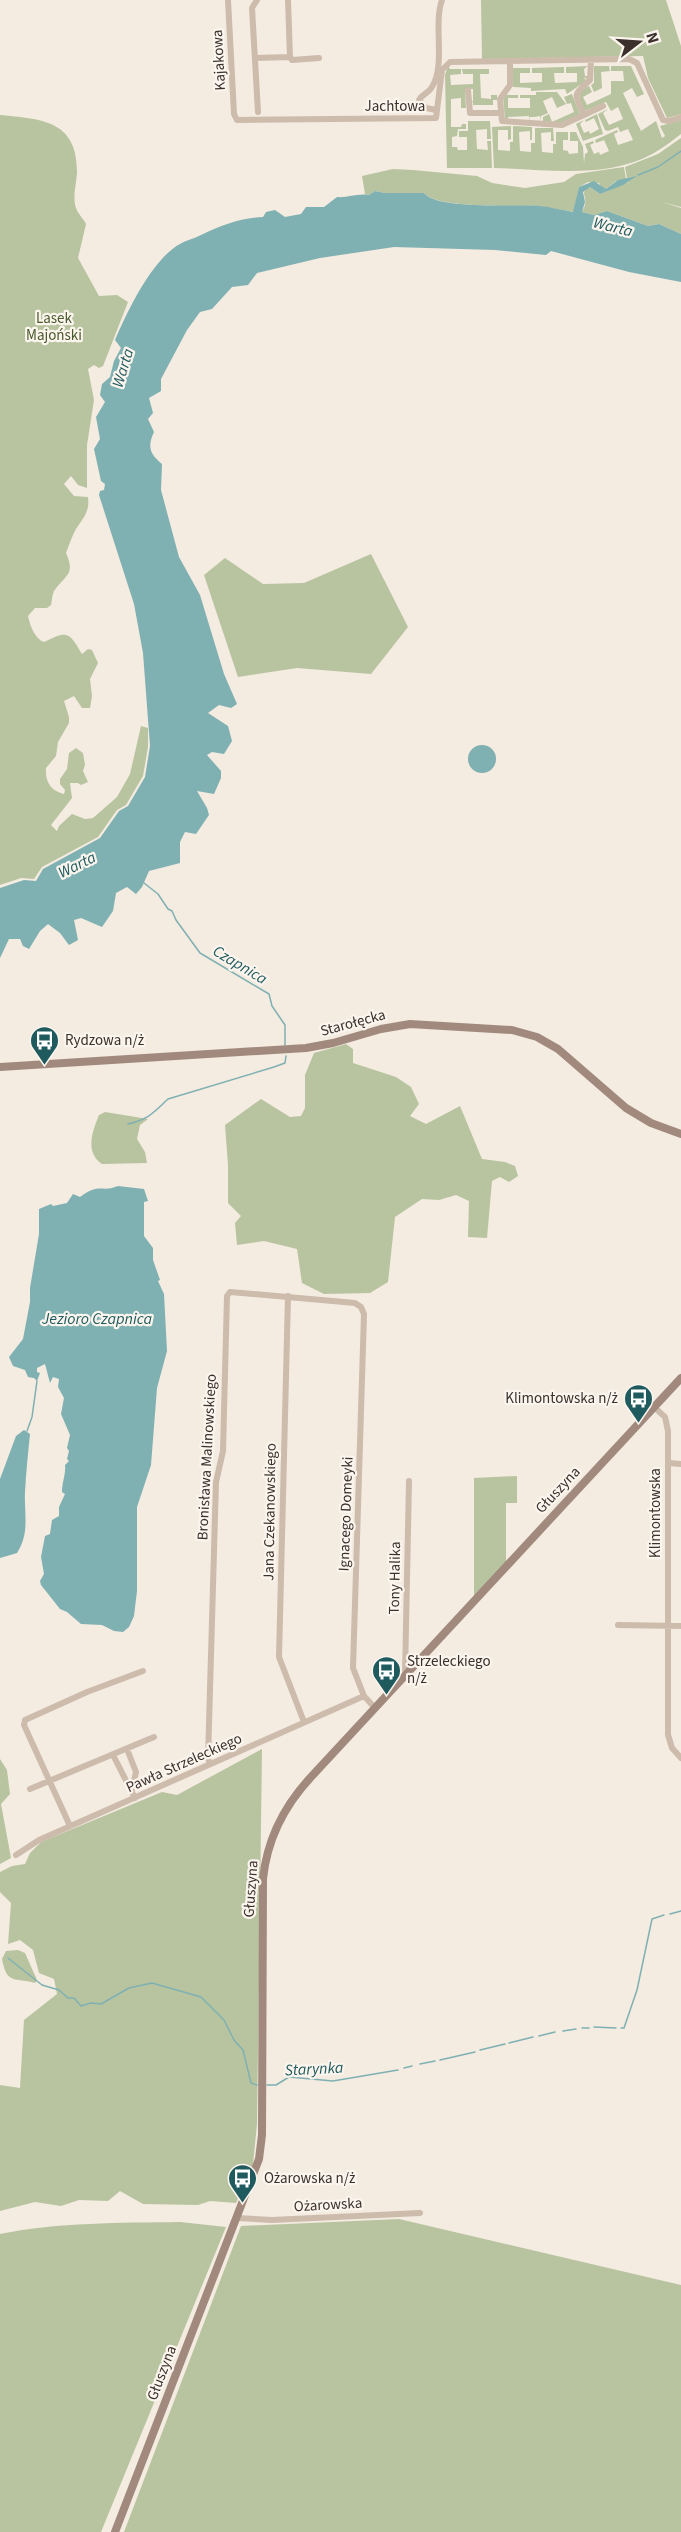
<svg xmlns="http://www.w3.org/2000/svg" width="681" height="2532" font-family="'Source Sans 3',sans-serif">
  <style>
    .green { fill: #b8c4a0 }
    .water { fill: #7fb0b2 }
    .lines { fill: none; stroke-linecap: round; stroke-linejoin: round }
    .stream { stroke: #7fb0b2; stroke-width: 1.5 }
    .street { stroke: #cdbbac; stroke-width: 6 }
    .secondary { stroke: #a18a7d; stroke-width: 8 }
    .labels { text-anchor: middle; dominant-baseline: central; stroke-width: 4.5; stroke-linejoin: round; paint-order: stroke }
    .street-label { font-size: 15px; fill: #3b302b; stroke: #fbf5ee }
    .park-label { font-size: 15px; fill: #4a5a2e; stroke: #fbf5ee }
    .poi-label { font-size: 15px; fill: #3b302b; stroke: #fbf5ee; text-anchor: start }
    .water-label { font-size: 16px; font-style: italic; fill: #1f5a5e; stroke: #fbf5ee }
  </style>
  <rect width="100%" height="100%" fill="#f4ebe1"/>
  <!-- green -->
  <path class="green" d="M481 0H666L681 46V114L667 118 648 78 643 56 482 59Z
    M448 66 450 69H461V74L450 75 451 85 473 84V74H463L462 69H489V74H480L481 98 491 99V95H497V100H493V105H473V102H470L473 101V89H465L466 108H461V98L451 99V127H461L462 124H466V129H458L457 136 452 137V147H457L458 150H467V137H459V131H468V121H490L491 139H487V129L476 130 477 149 488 150 487 141H491L492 168H447L445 75Z
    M588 66 584 69 585 76H588L587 79 584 77 586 81 567 94 565 89 531 91V88L513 87V68H530V73H520V83L542 82V73H532V68L564 67V73H554L555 83 577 82V73H566V67Z
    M594 66H609L610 71 601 72 602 88 594 92 591 85 594 83Z
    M611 66H631L644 94 637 97 632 88 623 93 641 131 656 121 662 138 665 136 660 126 681 120V134C672 141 664 147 654 153 606 180 547 169 494 168L492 127 511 126V139L508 140V130H498V150L510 151V142H513V126L532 127V140H530V131L519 132 520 151 531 152V143H535V128H553L554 141H551V132L541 133 542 152 553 153V144H556V132H568V140H563V150L568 151 569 154 578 153V141H570V132H576L583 147 584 163 585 154 588 152 585 144 593 141 594 143 590 145 594 154 599 152 600 155 609 151 604 140 596 143 595 140 617 130 618 132 614 134 618 145 633 140 628 129 620 132 618 127 608 131 605 130 598 114 608 109 603 113 609 125 623 119 618 107 611 111 606 102 585 111 580 101V90L589 86 592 92 583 97 587 105 611 94V81H624L623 71H611Z
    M536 92H557L566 104 557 108 552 97 543 101 548 113 541 116V120L540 116 534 117V120V117H530V120L529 116 508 117V121L505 120 503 95H518V98H508V108H530V98H520V95H536Z
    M572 94 580 114 563 123 543 122V117L549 114 552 122 574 112 571 103 567 104 564 97Z
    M597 114 603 134 583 141 576 124 584 120 580 124 584 133 589 131 590 134 599 129 594 118 586 122 585 120Z
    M0 115C39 119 77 119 77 171 77 182 72 197 76 208 78 214 83 218 86 224L78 258 99 296 117 295 128 302 103 366 99 368 94 365 88 369 94 400 87 445V488L78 485 71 476 64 484 74 496 88 497C90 512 83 518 76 529 72 536 69 545 66 553 76 575 65 575 54 591 52 595 52 601 51 605L47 608H35L28 616C30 626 35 639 44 642 68 630 69 632 82 654L88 649 92 650 98 663 90 679 92 696 90 708H82L74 696 64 701 69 717V723L58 742 56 756 46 768C45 781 50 791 64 794L65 790 60 784V779L67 769 69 753 76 748 83 753 85 765 83 771 88 782 81 785 78 783H70L72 798 51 825 57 831 59 826 72 814 85 819 93 818 117 797 130 774 141 726 148 728V747L143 776 126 805 117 810 98 837 42 867 34 879 21 878 0 885Z
    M681 138V207L662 202 681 208V234L659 224 648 226 607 211 594 215 582 212C583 209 585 207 585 204 587 196 579 192 590 187L600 194 628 182 629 184 628 181 635 177 627 178 625 167 658 154Z
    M624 167 626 179 616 181 606 189 602 188 599 183 588 182 579 187 574 212C562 210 549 207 537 206 514 205 437 209 424 193H385L375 191 369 195 365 194 362 176 393 169 413 170 477 176 492 183 525 188 564 182 576 174Z
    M371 554 408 627 371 674 297 668 238 677 204 575 225 558 263 584 304 583Z
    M346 1044 353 1049V1063L396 1077 411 1087 419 1104 410 1116 426 1124 460 1106 482 1159 505 1162 515 1166 518 1176 509 1182 500 1177 492 1181 487 1238 468 1237 469 1201 456 1195 439 1200 422 1199 395 1217 388 1282 370 1293 324 1294 302 1283 297 1249 264 1241 237 1245 235 1223 241 1216 228 1203V1165L225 1125 261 1099 290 1117 301 1116 305 1108V1075L314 1053Z
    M105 1112 148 1119 140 1125 137 1139 145 1152 147 1163 102 1164C84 1152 93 1130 99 1115Z
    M517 1476V1503H506V1562L474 1598V1478Z
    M262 1749 257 2124 253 2164 236 2203 210 2201 198 2205 143 2204 120 2191 108 2201 79 2200 61 2206 35 2202 0 2211V2085L20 2088 24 2020 57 1994 54 1979 39 1973 33 1950 20 1940 8 1944 11 1903 0 1892V1872L12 1866 25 1864 30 1853 41 1842 162 1792 177 1795Z
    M0 1759 7 1770 10 1794 1 1804 11 1858 0 1864Z
    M18 1950 25 1953 37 1980 35 1983C14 1977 7 1985 2 1959L6 1951Z
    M399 2219 681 2285V2532H124L241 2226Z
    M180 2222 226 2227 101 2532H0V2234C59 2222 120 2223 180 2222Z"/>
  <!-- water -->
  <path class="water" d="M637 176 623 185 600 194 590 187 583 192 585 202 582 212 594 215 607 211 648 226 659 224 681 234V282L629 272 551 251 546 255 495 250 394 247 320 258 257 273 248 285 232 287 212 309 200 312 187 330 161 379V391L149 398 153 413 148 419 154 432C147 447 150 454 162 464L161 490 179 557 200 595 224 674 237 704 231 708 219 705 208 713 228 726 232 741 224 754 212 752 207 755 221 771V778L214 794 197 791 207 808 209 815 196 834 185 832 180 842V863L149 871 142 887 136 894 127 887 116 893 113 911 102 927 81 918 74 920 78 940 69 945 60 933 48 924 40 931 29 949 23 946 20 939H9L0 958V888L24 880 36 881 43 869 100 838 119 811 128 806 145 777 150 746 143 653 134 604 99 495 100 491 104 490 105 484 101 481 94 449 100 439 96 417 105 402 100 395 102 384 110 377 114 361 121 348 115 340C127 312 152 259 180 244 186 240 194 239 201 235 222 225 240 218 263 217L266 212 275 210 285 217 301 214 306 207H324L337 197C348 198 357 193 369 195L375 191 385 193H424C437 210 517 204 540 206 551 207 562 210 573 212L579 187 594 181 606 189 618 180Z
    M468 759a14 14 0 1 1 28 0a14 14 0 1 1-28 0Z
    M118 1186 144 1189 148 1201 144 1202V1236L153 1248V1260L160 1280 158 1281 164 1294 167 1351 157 1388 151 1465 137 1507V1591L134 1616 129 1627 123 1632 114 1631 102 1625 81 1624 67 1612 60 1609 41 1585 40 1581 44 1574 41 1557 45 1536 50 1534 52 1520 59 1516V1507L65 1494 62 1492C62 1482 66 1474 65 1465L69 1461 67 1459 69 1451 67 1448 70 1435 61 1414 64 1398 58 1387 59 1379 53 1377 50 1383 45 1364 37 1368V1372L40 1373 37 1381 34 1378 28 1377 25 1370 13 1366 9 1357 23 1339 30 1302V1288L39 1234V1209L51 1204 53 1206 67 1203 73 1194 80 1197C100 1182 101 1193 118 1186Z
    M24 1430 30 1434C28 1453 26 1473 25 1492 24 1514 30 1533 17 1553L0 1558V1479L16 1436Z"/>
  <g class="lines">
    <!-- stream -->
    <path class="stream" d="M638 175 658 167 681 151
      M144 883 158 894 168 909 172 911 176 920 200 953 269 994 272 1006 285 1025V1045
      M128 1124C149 1119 153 1113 168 1099L274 1067 285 1063 286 1056
      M27 1431 32 1417 37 1381
      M670 1914 681 1911
      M8 1958 42 1985 59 1990 68 1998H74L81 2006 91 2003 101 2004 129 1988 152 1983 201 1997 224 2020 234 2040 243 2050 251 2083 257 2085
      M594 2027 616 2028
      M582 2028H589
      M621 2028H624L637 1990 652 1919 664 1915
      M563 2031 576 2029
      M539 2036 555 2032
      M509 2043 533 2037
      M480 2050 505 2044
      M440 2060 475 2052
      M420 2064 435 2061
      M404 2068 412 2066
      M267 2085H276L289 2077 333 2081 398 2070"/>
    <!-- street -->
    <path class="street" d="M228 0 234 114 237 120 436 118 442 70 450 62 629 59 637 63 663 120 669 121 681 117
      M257 0 252 8 258 112
      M288 0 290 57 292 60 319 58
      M255 58 290 57
      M510 61V85L500 99 502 121 562 125 584 115C573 92 574 95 590 80L591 60
      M468 90 470 113H500
      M436 110 426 108 419 100C422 94 429 93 432 87 446 64 433 25 442 0
      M584 115 603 106
      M288 1296 279 1657 304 1722
      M654 1407 665 1417 668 1431V1735L672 1748 681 1758
      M668 1463 681 1464
      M618 1625 681 1626
      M405 1675 409 1481
      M127 1749 136 1772 132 1790
      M113 1755 135 1798
      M210 1764 208 1759 216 1482 223 1451 227 1296 230 1292 355 1303 361 1307 364 1314 353 1668 364 1696 375 1708
      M30 1789 154 1737
      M70 1826 24 1725 25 1720 87 1692 143 1671
      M16 1855 39 1840 364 1696
      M237 2218 272 2220 420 2213"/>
    <!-- secondary -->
    <path class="secondary" d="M0 1067 306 1048 333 1043 381 1029 410 1024 512 1030 537 1037 558 1049 626 1108 651 1123 681 1134
      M115 2532 259 2159 262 2135 263 1879C267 1839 284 1806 311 1777L681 1378"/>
  </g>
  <!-- icons -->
  <defs>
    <symbol id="bus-pin" viewBox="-11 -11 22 30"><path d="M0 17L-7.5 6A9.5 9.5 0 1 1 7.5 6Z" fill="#1f5a5e" stroke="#fbf5ee"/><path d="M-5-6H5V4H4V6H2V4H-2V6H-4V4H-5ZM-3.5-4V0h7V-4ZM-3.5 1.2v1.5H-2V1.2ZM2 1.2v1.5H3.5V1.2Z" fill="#fff"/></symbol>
  </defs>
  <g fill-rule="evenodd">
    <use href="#bus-pin" x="28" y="1024" width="33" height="45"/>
    <use href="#bus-pin" x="622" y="1382" width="33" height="45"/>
    <use href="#bus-pin" x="370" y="1654" width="33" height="45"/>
    <use href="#bus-pin" x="226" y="2162" width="33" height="45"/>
  </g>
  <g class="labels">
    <!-- street labels -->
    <g class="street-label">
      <text transform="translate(219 60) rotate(-93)">Kajakowa</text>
      <text x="395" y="106">Jachtowa</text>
      <text transform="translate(353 1023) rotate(-15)">Starołęcka</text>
      <text transform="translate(207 1457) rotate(-87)">Bronisława Malinowskiego</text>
      <text transform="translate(558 1490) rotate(-47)">Głuszyna</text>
      <text transform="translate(270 1512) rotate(-89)">Jana Czekanowskiego</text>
      <text transform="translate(655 1513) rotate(-90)">Klimontowska</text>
      <text transform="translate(346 1514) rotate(-88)">Ignacego Domeyki</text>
      <text transform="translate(395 1578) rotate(-89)">Tony Halika</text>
      <text transform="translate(184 1763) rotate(-24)">Pawła Strzeleckiego</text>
      <text transform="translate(251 1889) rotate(-86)">Głuszyna</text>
      <text transform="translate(328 2205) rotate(-3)">Ożarowska</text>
      <text transform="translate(162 2373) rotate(-69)">Głuszyna</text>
    </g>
    <!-- park labels -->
    <g class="park-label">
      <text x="54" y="318">Lasek<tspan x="54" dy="17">Majoński</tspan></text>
    </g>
    <!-- poi labels -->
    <g class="poi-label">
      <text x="65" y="1040">Rydzowa n/ż</text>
      <text x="618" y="1398" text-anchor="end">Klimontowska n/ż</text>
      <text x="407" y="1661">Strzeleckiego<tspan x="407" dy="17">n/ż</tspan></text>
      <text x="264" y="2178">Ożarowska n/ż</text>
    </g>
    <!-- water labels -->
    <g class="water-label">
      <text transform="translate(613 227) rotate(14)">Warta</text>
      <text transform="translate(123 368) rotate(-73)">Warta</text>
      <text transform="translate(77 865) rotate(-26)">Warta</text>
      <text transform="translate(240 965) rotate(31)">Czapnica</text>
      <text x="97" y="1319">Jezioro Czapnica</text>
      <text transform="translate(314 2069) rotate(-3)">Starynka</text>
    </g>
  </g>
  <!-- north arrow -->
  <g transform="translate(639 42) rotate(73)" stroke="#fbf5ee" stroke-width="4.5" paint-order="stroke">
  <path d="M0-4.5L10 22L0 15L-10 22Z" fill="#3b302b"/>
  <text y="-9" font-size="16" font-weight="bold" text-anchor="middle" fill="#3b302b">N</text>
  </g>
</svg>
